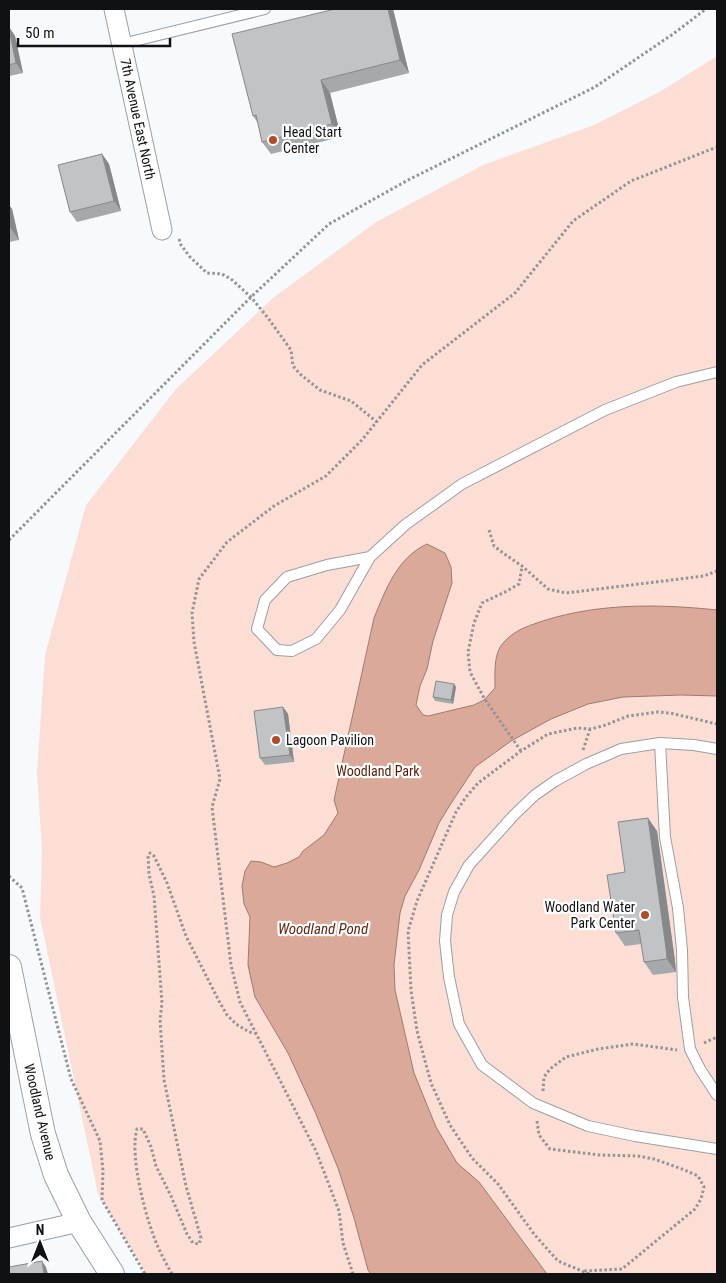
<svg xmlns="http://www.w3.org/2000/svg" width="726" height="1283" font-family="'Roboto Condensed',sans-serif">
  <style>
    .green { fill: #fdded4 }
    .water { fill: #daa999; stroke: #9d7b70 }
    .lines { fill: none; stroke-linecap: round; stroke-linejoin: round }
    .service-casing { stroke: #9b9fa2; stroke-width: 12 }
    .minor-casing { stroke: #9b9fa2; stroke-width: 21 }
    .tertiary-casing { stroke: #9b9fa2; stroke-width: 26 }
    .path { stroke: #929597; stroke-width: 3; stroke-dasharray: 2.5 2.5; stroke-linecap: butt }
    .service { stroke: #fff; stroke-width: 10 }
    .minor { stroke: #fff; stroke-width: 19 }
    .tertiary { stroke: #fff; stroke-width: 24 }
    .wall { fill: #a5a9aa }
    .shaded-wall { fill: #86898b }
    .building { fill: #c0c4c6; stroke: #86898b }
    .poi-dot { fill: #b24b25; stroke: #fff; stroke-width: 2 }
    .labels { text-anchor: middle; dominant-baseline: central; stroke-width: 4.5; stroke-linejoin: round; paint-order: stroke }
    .street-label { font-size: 14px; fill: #101112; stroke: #fff }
    .poi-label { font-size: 14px; fill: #101112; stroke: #fff; text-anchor: start }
    .park-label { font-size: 14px; fill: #561c05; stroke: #fff }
    .water-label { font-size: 15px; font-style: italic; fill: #622611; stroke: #fff }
  </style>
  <rect width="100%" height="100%" fill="#f6fafd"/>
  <!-- green -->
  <path class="green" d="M717 56V1274H147L98 1194 40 917 42 851 37 773 45 655 86 505 176 389 273 298 376 222 483 165 594 125 661 91Z"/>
  <!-- water -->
  <path class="water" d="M427 544 445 553 451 567 452 583 433 641 427 669 420 686 416 705 423 715 428 716 474 705 484 700 495 688C495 673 493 652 505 641 516 629 531 625 546 620 601 603 660 604 717 610V696L681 695 623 697 588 704 551 719 511 741 475 767 450 805 439 823 419 870 405 896 400 913 394 965 395 990 414 1073 436 1127 457 1163 479 1182 547 1274H371L368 1270 354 1218 338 1168 316 1114 288 1053 255 997 248 965 250 917 244 904 242 886 245 871 251 861 261 862 274 867 287 863 299 857 303 851 324 835 338 813 334 800 374 618C386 589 397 558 427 544Z"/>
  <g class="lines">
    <defs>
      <path id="service" d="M122 44 265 9
        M370 557 327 565 287 577 265 600 257 629 277 650 292 651 316 639 340 610 370 557 405 525 462 484 605 410 676 382 717 372
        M660 743 665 837 678 908 682 950 683 997 690 1049 700 1069 717 1095
        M717 749 694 745 660 743 621 749 586 764 555 781 535 795 514 815 469 865 454 892 447 915 445 941 449 977 459 1024 482 1065 533 1103 588 1126 635 1136 717 1149"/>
      <path id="minor" d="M114 9 162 230
        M9 1238 79 1222"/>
      <path id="tertiary" d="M9 967 43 1134 56 1175 79 1222 112 1274"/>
    </defs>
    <!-- service casing -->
    <use href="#service" class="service-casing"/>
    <!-- minor casing -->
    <use href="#minor" class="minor-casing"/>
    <!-- tertiary casing -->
    <use href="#tertiary" class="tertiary-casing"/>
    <!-- path -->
    <path class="path" d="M179 239 181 245 190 257 207 273 222 274 231 279 251 297 268 318 291 350 293 366 300 374 320 390 351 401 377 422
      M489 530 494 546 503 553 522 566 548 589 566 593 704 576 717 571
      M9 540 251 297 329 224 410 179 595 87 673 34 706 9
      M583 750 590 729
      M521 751 484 698 470 672 468 652 474 623 482 603 507 591 519 584 522 567
      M9 876 22 888 71 1079 100 1141 103 1171 102 1200 145 1274
      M704 1043 717 1037
      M543 1091 544 1077 550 1069 566 1057 598 1049 633 1044 677 1050
      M537 1121 539 1135 550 1149 600 1155 638 1156 654 1159 682 1169 698 1176 704 1187 701 1199 695 1209 622 1269 584 1271
      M172 1274C167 1265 162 1256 158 1247 146 1220 129 1156 137 1129H143L151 1147 156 1166 171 1196 187 1234 193 1243 199 1244 201 1238 186 1186 164 1080 160 1020 162 1003 160 976 154 896 149 874 148 855 150 853 154 856 167 883 186 936 219 1001 227 1015 236 1024 249 1032 258 1034
      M353 1274 343 1243 339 1211 316 1151 240 1002 231 965 212 807 220 779 194 642 192 613 199 579 227 542 274 506 326 476 362 440 422 365 515 293 573 221 631 181 717 147
      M589 1274 558 1261 534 1234 498 1184 472 1158 450 1125 431 1083 417 1031 411 990 408 931 417 901 456 812 466 797 478 783 521 751 548 734 577 728 590 729 603 726 628 716 658 712 670 713 717 724"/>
    <!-- service -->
    <use href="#service" class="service"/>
    <!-- minor -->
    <use href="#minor" class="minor"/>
    <!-- tertiary -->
    <use href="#tertiary" class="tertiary"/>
  </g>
  <!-- wall -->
  <path class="wall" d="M335 9H393L409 73 330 93 341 137 271 154 262 142 258 123 253 116Z
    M9 27 15 36 23 73 9 76Z
    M102 154 109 164 121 211 77 222 70 212Z
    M9 205 12 209 19 240 9 242Z
    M454 684 456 687 453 704 435 701 433 697Z
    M283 707 288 714 294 762 265 765 260 758Z
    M657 831 675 961 676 972 653 975 644 962 641 944 625 946 616 933 625 872Z"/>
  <!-- shaded-wall -->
  <path class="shaded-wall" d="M388 9H393L409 73 400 60Z
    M9 27 15 36 23 73 16 63Z
    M321 80 330 93 341 137 332 124Z
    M102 154 109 164 121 211 114 201Z
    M9 205 12 209 19 240 10 227 9 222Z
    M454 684 456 687 453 704 451 700Z
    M283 707 288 714 294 762 290 755Z
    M648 818 657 831 675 961 676 972 667 959Z
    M42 1261 46 1267 48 1274H44Z"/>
  <!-- building -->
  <path class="building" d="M335 9H388L400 60 321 80 332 124 262 142 256 115 253 116 232 34Z
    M9 29 16 63 9 65Z
    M102 154 114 201 70 212 58 165Z
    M436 681 454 684 451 700 433 697Z
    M283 707 290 755 260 758 254 711Z
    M648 818 666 948 667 959 644 962 639 930 616 933 607 875 625 872 618 822Z
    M42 1261 44 1274H9V1267Z"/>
  <!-- markers -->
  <g class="poi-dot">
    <circle cx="273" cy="140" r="5"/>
    <circle cx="276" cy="740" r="5"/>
    <circle cx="645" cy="915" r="5"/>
  </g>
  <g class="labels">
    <!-- street labels -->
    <g class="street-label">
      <text transform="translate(138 119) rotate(78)">7th Avenue East North</text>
      <text transform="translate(40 1112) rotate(77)">Woodland Avenue</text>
    </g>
    <!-- poi labels -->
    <g class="poi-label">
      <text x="283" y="132">Head Start<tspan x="283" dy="16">Center</tspan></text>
      <text x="286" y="740">Lagoon Pavilion</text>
      <text x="635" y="907" text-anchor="end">Woodland Water<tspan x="635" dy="16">Park Center</tspan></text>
    </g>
    <!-- park labels -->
    <g class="park-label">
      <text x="378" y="771">Woodland Park</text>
    </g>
    <!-- water labels -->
    <g class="water-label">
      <text x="323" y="929">Woodland Pond</text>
    </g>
  </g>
  <!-- border -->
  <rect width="726" height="1283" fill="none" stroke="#101112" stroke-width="20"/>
  <!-- north arrow -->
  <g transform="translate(40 1243)" stroke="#ffffff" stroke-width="4" paint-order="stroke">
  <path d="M0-4L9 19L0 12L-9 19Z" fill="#101112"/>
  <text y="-8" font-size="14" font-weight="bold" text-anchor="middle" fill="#101112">N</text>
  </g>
  <!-- scale -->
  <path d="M18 38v8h152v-8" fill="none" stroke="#101112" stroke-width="2.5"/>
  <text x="25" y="38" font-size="15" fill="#101112" stroke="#ffffff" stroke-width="4" paint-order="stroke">50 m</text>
</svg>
